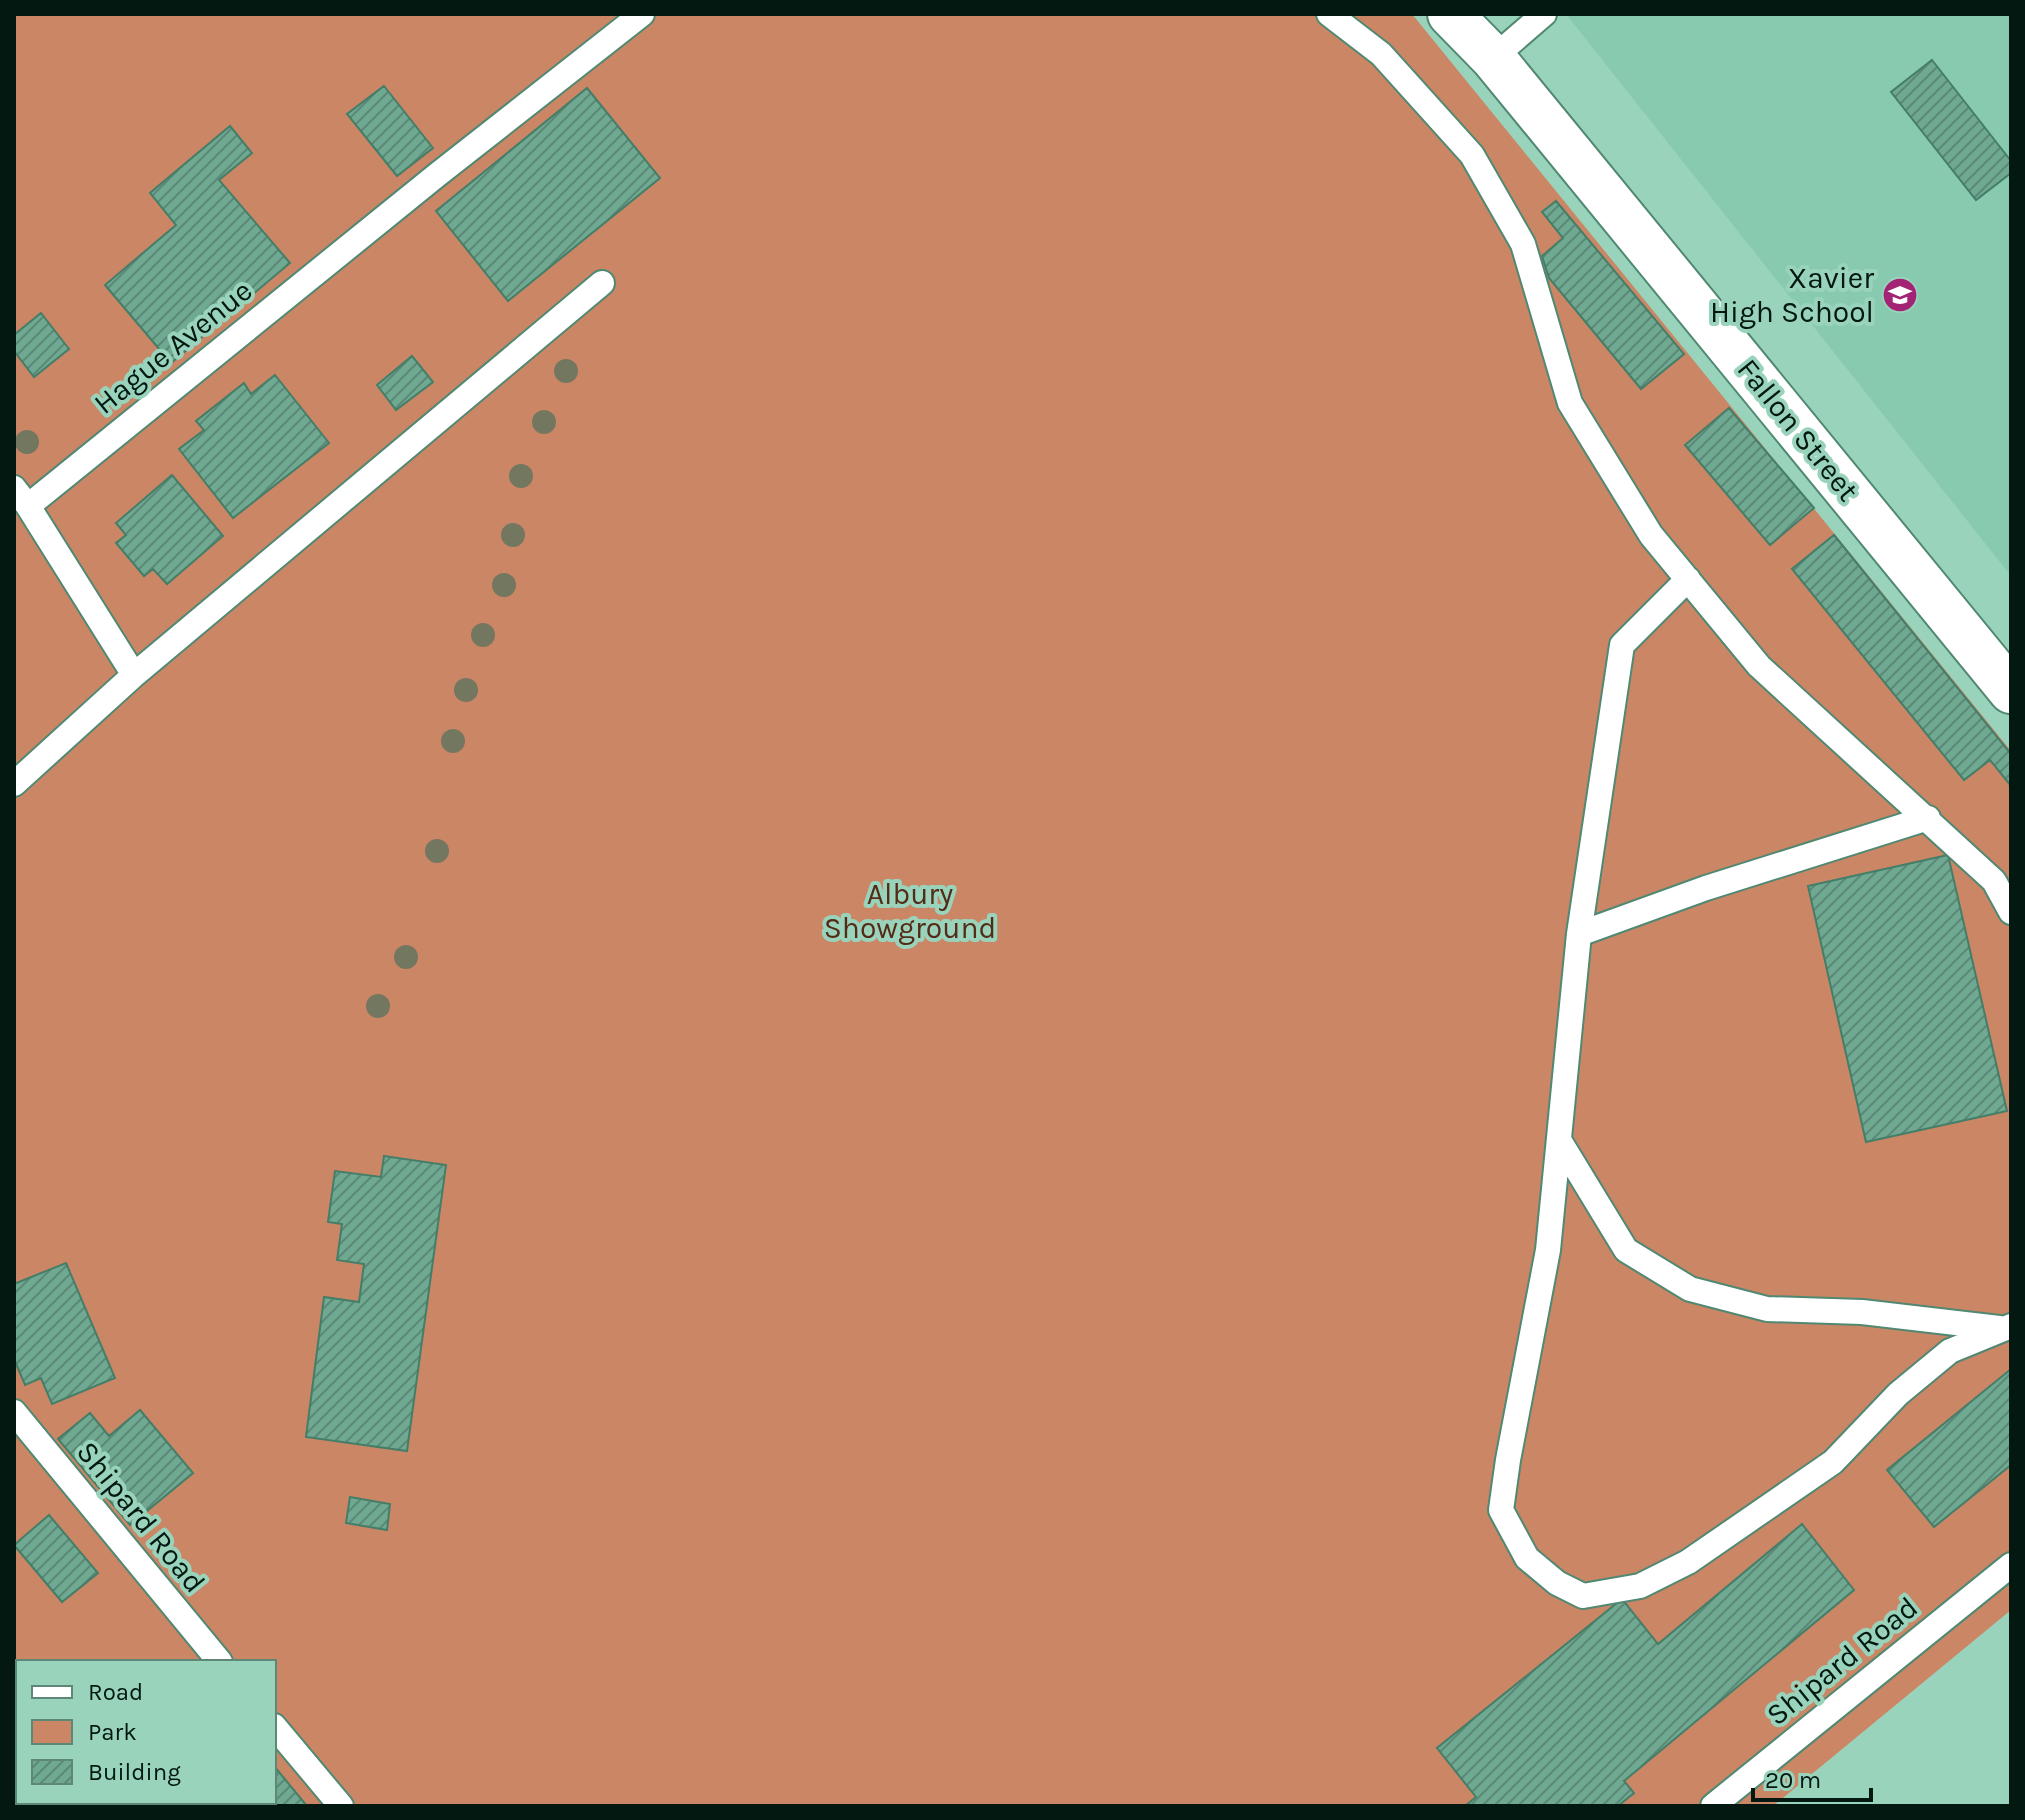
<svg xmlns="http://www.w3.org/2000/svg" width="2025" height="1820" font-family="Karla,sans-serif">
  <style>
    .built { fill: #87caaf }
    .park { fill: #ca8665 }
    .building { fill: url(#building-hatch); stroke: #457e68; stroke-width: 2 }
    .lines { fill: none; stroke-linecap: round; stroke-linejoin: round }
    .lane-casing { stroke: #508872; stroke-width: 28 }
    .secondary-casing { stroke: #508872; stroke-width: 48 }
    .lane { stroke: #fff; stroke-width: 24 }
    .secondary { stroke: #fff; stroke-width: 44 }
    .tree { fill: #737760 }
    .labels { text-anchor: middle; dominant-baseline: central; stroke-width: 8; stroke-linejoin: round; paint-order: stroke }
    .poi-label { font-size: 30px; fill: #021810; stroke: #99d3bb; text-anchor: end }
    .street-label { font-size: 30px; fill: #021810; stroke: #99d3bb }
    .park-label { font-size: 30px; fill: #542b16; stroke: #99d3bb }
  </style>
  <defs>
    <pattern id="building-hatch" width="6" height="6" patternUnits="userSpaceOnUse" patternTransform="scale(2)"><rect width="6" height="6" fill="#70a992"/><path d="M-1 1l2-2M0 6l6-6M5 7l2-2" fill="none" stroke="#5a8976"/></pattern>
  </defs>
  <rect width="100%" height="100%" fill="#99d3bb"/>
  <!-- built -->
  <path class="built" d="M1566 14H2011V576Z"/>
  <!-- park -->
  <path class="park" d="M14 14H1412L2011 751V1610L1773 1806H88L85 1802H274V1662H18V1713L14 1708Z"/>
  <!-- building -->
  <path class="building" d="M1932 60 2011 161V173L1976 200 1891 92Z
    M384 86 433 148 397 176 347 114Z
    M587 88 660 178 508 301 436 211Z
    M230 126 252 153 219 180 290 263 171 363 105 285 176 225 150 193Z
    M1556 201 1684 354 1641 389 1549 278 1542 256 1563 238 1542 212Z
    M41 313 69 349 34 377 14 351V335Z
    M412 356 433 382 396 410 377 385Z
    M275 375 329 443 233 518 179 449 204 430 196 421 244 383 251 394Z
    M1729 408 1814 508 1770 545 1685 445Z
    M172 475 223 536 167 584 153 569 144 576 116 543 126 535 116 523Z
    M1834 535 2011 754V786L1990 760 1964 780 1792 569Z
    M1948 855 2007 1111 1866 1142 1808 886Z
    M384 1156 446 1165 407 1451 306 1437 324 1297 359 1302 364 1264 337 1260 342 1224 328 1222 335 1171 381 1177Z
    M66 1263 115 1378 52 1404 41 1378 25 1385 14 1359V1284Z
    M2011 1369V1465L1934 1527 1887 1470Z
    M140 1410 193 1473 130 1525 58 1439 90 1413 109 1436Z
    M350 1497 390 1504 387 1530 346 1523Z
    M49 1515 98 1573 62 1602 14 1545Z
    M1802 1524 1854 1590 1624 1781 1634 1793 1618 1806H1465L1476 1797 1437 1748 1622 1599 1658 1644Z
    M274 1766 307 1806H238L235 1802H274Z"/>
  <g class="lines">
    <defs>
      <path id="lane" d="M1329 14 1381 54 1472 155 1523 244 1570 403 1651 535 1759 666 1994 881 2011 912
        M1493 58 1544 14
        M14 488 28 506 134 675 14 784
        M28 506 437 175 642 14
        M1688 579 1622 645 1579 934 1548 1250 1508 1460 1501 1510 1527 1558 1557 1583 1583 1596 1640 1586 1688 1562 1833 1462 1898 1394 1950 1351 2011 1326
        M134 675 602 283
        M1579 934 1706 888 1928 818
        M1559 1140 1626 1250 1690 1289 1767 1309 1862 1312 1999 1328
        M14 1412 220 1662
        M274 1726 341 1806
        M1713 1806 2011 1565"/>
      <path id="secondary" d="M1450 14 1493 58 2011 691"/>
    </defs>
    <!-- lane casing -->
    <use href="#lane" class="lane-casing"/>
    <!-- secondary casing -->
    <use href="#secondary" class="secondary-casing"/>
    <!-- lane -->
    <use href="#lane" class="lane"/>
    <!-- secondary -->
    <use href="#secondary" class="secondary"/>
  </g>
  <!-- trees -->
  <g class="tree">
    <circle cx="566" cy="371" r="12"/>
    <circle cx="544" cy="422" r="12"/>
    <circle cx="27" cy="442" r="12"/>
    <circle cx="521" cy="476" r="12"/>
    <circle cx="513" cy="535" r="12"/>
    <circle cx="504" cy="585" r="12"/>
    <circle cx="483" cy="635" r="12"/>
    <circle cx="466" cy="690" r="12"/>
    <circle cx="453" cy="741" r="12"/>
    <circle cx="437" cy="851" r="12"/>
    <circle cx="406" cy="957" r="12"/>
    <circle cx="378" cy="1006" r="12"/>
  </g>
  <!-- icons -->
  <defs>
    <symbol id="school-disc" viewBox="-11 -11 22 22"><circle r="9.5" fill="#a32374" stroke="#99d3bb"/><path d="M0-5L7-2L0 1L-7-2ZM-4 1L0 2.5L4 1V4Q0 6-4 4Z" fill="#fff"/></symbol>
  </defs>
  <g fill-rule="evenodd">
    <use href="#school-disc" x="1880" y="275" width="40" height="40"/>
  </g>
  <g class="labels">
    <!-- poi labels -->
    <g class="poi-label">
      <text x="1874" y="278">Xavier<tspan x="1874" dy="34">High School</tspan></text>
    </g>
    <!-- street labels -->
    <g class="street-label">
      <text transform="translate(173 347) rotate(-39)">Hague Avenue</text>
      <text transform="translate(1798 430) rotate(51)">Fallon Street</text>
      <text transform="translate(141 1517) rotate(51)">Shipard Road</text>
      <text transform="translate(1842 1661) rotate(-39)">Shipard Road</text>
    </g>
    <!-- park labels -->
    <g class="park-label">
      <text x="910" y="894">Albury<tspan x="910" dy="34">Showground</tspan></text>
    </g>
  </g>
  <!-- border -->
  <rect width="2025" height="1820" fill="none" stroke="#021810" stroke-width="32"/>
  <!-- legend -->
  <rect x="16" y="1660" width="260" height="144" fill="#99d3bb" stroke="#5d8877" stroke-width="2"/>
  <rect x="32" y="1686" width="40" height="12" fill="#ffffff" stroke="#5d8877" stroke-width="2"/>
  <text x="88" y="1700" font-size="24" fill="#021810">Road</text>
  <rect x="32" y="1720" width="40" height="24" fill="#ca8665" stroke="#5d8877" stroke-width="2"/>
  <text x="88" y="1740" font-size="24" fill="#021810">Park</text>
  <rect x="32" y="1760" width="40" height="24" fill="url(#building-hatch)" stroke="#5d8877" stroke-width="2"/>
  <text x="88" y="1780" font-size="24" fill="#021810">Building</text>
  <!-- scale -->
  <path d="M1753 1788v12h118v-12" fill="none" stroke="#021810" stroke-width="4"/>
  <text x="1765" y="1788" font-size="24" fill="#021810" stroke="#99d3bb" stroke-width="6" paint-order="stroke">20 m</text>
</svg>
